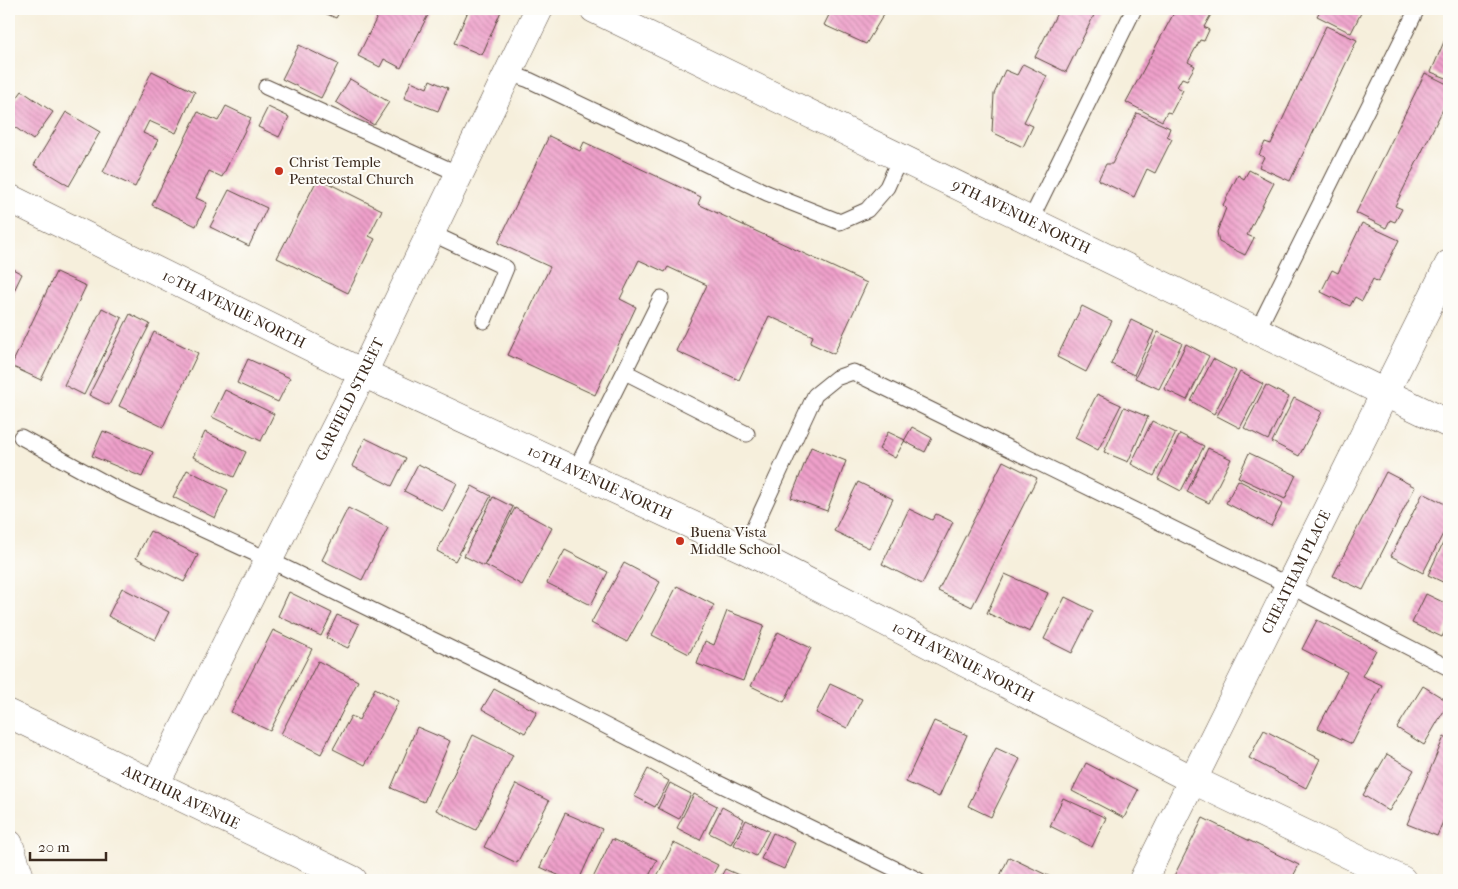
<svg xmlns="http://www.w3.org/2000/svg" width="1458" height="889" font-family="'IM FELL French Canon',serif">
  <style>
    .building { fill: url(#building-back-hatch) }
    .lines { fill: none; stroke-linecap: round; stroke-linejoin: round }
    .lane-casing { stroke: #57483a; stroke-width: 17 }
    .street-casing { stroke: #57483a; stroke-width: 29 }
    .secondary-casing { stroke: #57483a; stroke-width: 29 }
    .highway-casing { stroke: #57483a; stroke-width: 29 }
    .lane { stroke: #fff; stroke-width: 15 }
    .street { stroke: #fff; stroke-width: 28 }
    .secondary { stroke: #fff; stroke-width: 28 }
    .highway { stroke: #fff; stroke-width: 28 }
    .poi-dot { fill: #c8321e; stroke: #fdfcf7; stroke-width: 2 }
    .labels { text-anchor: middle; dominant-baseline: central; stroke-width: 4; stroke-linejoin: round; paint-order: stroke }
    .poi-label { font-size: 15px; fill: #3b2a1e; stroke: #fdfcf7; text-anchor: start }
    .street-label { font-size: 15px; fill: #3b2a1e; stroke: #fdfcf7 }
  </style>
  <defs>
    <pattern id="building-back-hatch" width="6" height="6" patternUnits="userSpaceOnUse" patternTransform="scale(1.25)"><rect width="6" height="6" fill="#efa0cb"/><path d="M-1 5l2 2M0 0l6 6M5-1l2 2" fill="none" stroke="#c383a4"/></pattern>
  </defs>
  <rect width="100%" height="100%" fill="#fdfcf7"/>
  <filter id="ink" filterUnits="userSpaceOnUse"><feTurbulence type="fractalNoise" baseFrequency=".02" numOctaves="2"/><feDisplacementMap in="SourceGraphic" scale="10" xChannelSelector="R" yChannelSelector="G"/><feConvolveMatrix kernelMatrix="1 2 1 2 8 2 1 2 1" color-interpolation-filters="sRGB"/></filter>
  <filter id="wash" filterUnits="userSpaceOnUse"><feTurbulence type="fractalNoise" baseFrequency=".0096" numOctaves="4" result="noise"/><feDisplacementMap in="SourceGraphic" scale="20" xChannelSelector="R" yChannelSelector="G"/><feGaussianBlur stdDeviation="1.12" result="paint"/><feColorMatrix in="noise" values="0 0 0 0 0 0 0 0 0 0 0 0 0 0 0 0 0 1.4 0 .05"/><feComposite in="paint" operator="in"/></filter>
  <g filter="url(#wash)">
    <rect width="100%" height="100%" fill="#f6efdc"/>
    <g id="blocks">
      <!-- building -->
      <path class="building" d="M321 9H341L336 18 320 11Z
        M381 9H431L401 68 384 59 380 67 358 56Z
        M469 9H502L482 55 454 43Z
        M832 9H887L866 44 824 25Z
        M1059 9H1097L1066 72 1035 57Z
        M1176 9H1214L1204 27 1209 30 1204 41 1200 40 1188 62 1195 66 1187 80 1182 78 1177 87 1183 90 1171 113 1167 112 1162 121 1126 102Z
        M1321 9H1363L1351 33 1317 16Z
        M1326 26 1357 40 1290 181 1259 167 1264 157 1259 155 1265 142 1271 144Z
        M1449 30V79L1431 72Z
        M299 45 338 64 321 98 282 79Z
        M1023 64 1047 76 1024 122 1033 126 1023 147 992 132 994 94 1005 70 1017 75Z
        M152 71 195 92 176 133 149 121 143 133 158 140 135 187 103 172Z
        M1425 73 1449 85V97L1395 206 1402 209 1395 222 1390 220 1386 228 1356 213Z
        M350 79 389 102 374 125 336 102Z
        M430 80 448 88 438 111 404 98 411 81 427 88Z
        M22 91 53 112 33 140 9 123V109Z
        M226 106 251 118 222 177 209 171 196 198 207 203 196 226 152 205 198 112 218 121Z
        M268 107 289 117 279 137 258 127Z
        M66 112 100 132 69 186 34 165Z
        M1137 113 1170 128 1167 136 1172 139 1155 173 1147 169 1134 197 1098 180 1106 164H1112Z
        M549 136 580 151 584 142 701 197 698 204 867 283 834 354 810 343 813 336 769 316 739 380 676 351 707 285 668 267 665 272 639 260 620 299 636 307 595 395 508 355 550 267 498 243Z
        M1249 170 1274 183 1247 235 1254 238 1245 255 1219 242 1217 232 1226 208 1223 205 1238 175 1244 179Z
        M318 178 382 210 369 236 375 239 348 293 277 258Z
        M229 190 267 208 249 246 210 227Z
        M1362 223 1399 240 1378 282 1373 279 1362 301 1355 297 1350 306 1321 292 1332 270 1338 273Z
        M9 267 22 274 9 301Z
        M56 272 86 286 41 380 11 366Z
        M1082 306 1112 321 1086 372 1057 357Z
        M102 308 122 318 84 395 64 385Z
        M130 314 150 324 109 405 89 395Z
        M1131 320 1154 331 1134 375 1111 364Z
        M154 332 198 353 163 427 119 406Z
        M1158 332 1182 343 1159 389 1135 378Z
        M1186 344 1209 356 1187 400 1164 389Z
        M248 359 290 378 278 402 237 383Z
        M1213 359 1236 371 1214 414 1191 401Z
        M1240 372 1263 384 1240 428 1217 416Z
        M1266 385 1289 397 1268 440 1244 428Z
        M225 390 274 414 261 441 212 417Z
        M1097 394 1121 405 1098 450 1075 438Z
        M1294 398 1322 412 1299 456 1272 442Z
        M1124 407 1148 417 1128 462 1104 452Z
        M1152 421 1176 433 1154 476 1131 464Z
        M912 427 932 438 925 452 904 441Z
        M103 431 153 452 142 477 92 456Z
        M205 432 246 452 234 477 193 457Z
        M888 432 905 440 895 458 879 449Z
        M1180 434 1204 446 1181 491 1158 479Z
        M365 438 406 458 392 486 352 466Z
        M811 447 846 461 827 511 791 498Z
        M1208 448 1231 459 1209 503 1187 492Z
        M1249 453 1296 475 1285 499 1238 477Z
        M1003 461 1037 478 972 607 938 591Z
        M418 464 457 483 443 511 404 491Z
        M187 470 228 490 215 518 173 497Z
        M1386 472 1415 487 1363 590 1333 576Z
        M1238 480 1283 503 1271 526 1226 503Z
        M858 482 893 499 869 548 834 531Z
        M472 486 491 496 455 561 437 551Z
        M1423 493 1449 506V522L1423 573 1391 556Z
        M493 497 513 507 484 566 464 556Z
        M348 508 388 528 362 580 322 560Z
        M515 508 552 528 522 585 485 565Z
        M909 509 932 520 936 514 953 522 922 584 882 564Z
        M1449 530V585L1428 575Z
        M150 531 198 555 184 582 136 558Z
        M565 550 608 572 591 605 547 583Z
        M624 563 660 582 627 642 591 623Z
        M1005 574 1048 593 1030 632 987 613Z
        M677 586 714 605 689 654 652 635Z
        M122 588 169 612 155 640 108 616Z
        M289 592 332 613 321 636 278 616Z
        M1426 594 1449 605V622L1442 637 1412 623Z
        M1065 597 1093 611 1072 653 1044 639Z
        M727 611 764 625 743 681 697 664 705 641 714 645Z
        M337 615 359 624 348 648 326 638Z
        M1317 620 1376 650 1362 676 1382 685 1352 744 1318 728 1347 672 1302 649Z
        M273 630 312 649 270 731 231 712Z
        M778 632 811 648 784 702 751 686Z
        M318 661 358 681 321 754 281 734Z
        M830 684 862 699 847 728 816 713Z
        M1423 686 1449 702 1424 745 1397 728Z
        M375 688 399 701 365 765 333 749 351 716 359 720Z
        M494 689 537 712 525 733 482 709Z
        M934 721 967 735 939 797 906 782Z
        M417 727 450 741 424 802 391 788Z
        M1264 730 1320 759 1306 788 1249 758Z
        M473 735 513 755 476 830 436 810Z
        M1444 737 1449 740V807L1437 836 1407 824Z
        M996 748 1020 759 991 817 968 806Z
        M1387 754 1414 770 1389 811 1363 795Z
        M1086 763 1138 790 1124 818 1072 791Z
        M648 769 669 781 655 807 634 796Z
        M670 783 691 794 679 819 658 808Z
        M516 784 549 801 517 863 484 847Z
        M694 794 717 806 700 840 677 828Z
        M1063 798 1106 818 1092 847 1050 826Z
        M722 807 744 819 731 844 709 833Z
        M565 813 602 829 579 880H569L540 867Z
        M1203 818 1299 865 1291 880H1183L1174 876Z
        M746 820 769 831 756 856 734 845Z
        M773 833 795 843 784 869 761 859Z
        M612 839 657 860 647 880H592Z
        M674 843 718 865 710 880H655Z
        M1009 857 1057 880H998Z
        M725 869 750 880H719Z"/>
    </g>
  </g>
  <g filter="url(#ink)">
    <use href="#blocks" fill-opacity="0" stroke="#57483a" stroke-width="1"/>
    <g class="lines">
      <defs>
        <path id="lane" d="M508 73 529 80 767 193 840 222 867 210 887 187 900 158
          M266 87 459 174
          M1030 221 1134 9
          M431 233 506 268 484 321
          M1257 331 1417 9
          M625 372 747 434
          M21 437 122 492 269 560 536 690 693 771 918 880
          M575 471 661 298
          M744 549 815 395 836 378 853 372 1288 585 1449 668"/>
        <g id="street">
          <path id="s1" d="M594 9 1449 424"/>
          <path id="s2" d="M9 198 363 373 744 549 1193 780 1402 880"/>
          <path id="s3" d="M155 785 363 373 539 9"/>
          <path id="s4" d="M1143 880 1449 264"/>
        </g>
        <g id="secondary">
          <path id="s5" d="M9 714 353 880"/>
        </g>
        <path id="highway" d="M9 844 21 880"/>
      </defs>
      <!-- lane casing -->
      <use href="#lane" class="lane-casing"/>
      <!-- street casing -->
      <use href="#street" class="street-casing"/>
      <!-- secondary casing -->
      <use href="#secondary" class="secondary-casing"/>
      <!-- highway casing -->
      <use href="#highway" class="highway-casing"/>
      <!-- lane -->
      <use href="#lane" class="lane"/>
      <!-- street -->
      <use href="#street" class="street"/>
      <!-- secondary -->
      <use href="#secondary" class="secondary"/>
      <!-- highway -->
      <use href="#highway" class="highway"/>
    </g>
  </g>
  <!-- markers -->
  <g class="poi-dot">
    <circle cx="279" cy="171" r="5"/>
    <circle cx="680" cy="541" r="5"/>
  </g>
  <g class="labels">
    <!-- poi labels -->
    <g class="poi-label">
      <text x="289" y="162">Christ Temple<tspan x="289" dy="17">Pentecostal Church</tspan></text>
      <text x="690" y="532">Buena Vista<tspan x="690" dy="17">Middle School</tspan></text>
    </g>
    <!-- street labels -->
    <g class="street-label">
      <text stroke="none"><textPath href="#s1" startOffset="475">9TH AVENUE NORTH</textPath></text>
      <text stroke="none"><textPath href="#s2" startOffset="251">10TH AVENUE NORTH</textPath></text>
      <text stroke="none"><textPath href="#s3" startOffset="432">GARFIELD STREET</textPath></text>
      <text stroke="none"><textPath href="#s2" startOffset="656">10TH AVENUE NORTH</textPath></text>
      <text stroke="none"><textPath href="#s4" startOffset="344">CHEATHAM PLACE</textPath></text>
      <text stroke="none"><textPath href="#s2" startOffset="1061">10TH AVENUE NORTH</textPath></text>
      <text stroke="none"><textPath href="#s5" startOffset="191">ARTHUR AVENUE</textPath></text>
    </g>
  </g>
  <!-- margin -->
  <rect width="1458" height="889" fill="none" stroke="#fdfcf7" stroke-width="30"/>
  <!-- scale -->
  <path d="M30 852v8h76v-8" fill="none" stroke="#3b2a1e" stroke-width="2.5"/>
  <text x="38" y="852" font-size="15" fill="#3b2a1e" stroke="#fdfcf7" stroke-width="4" paint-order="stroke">20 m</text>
</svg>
